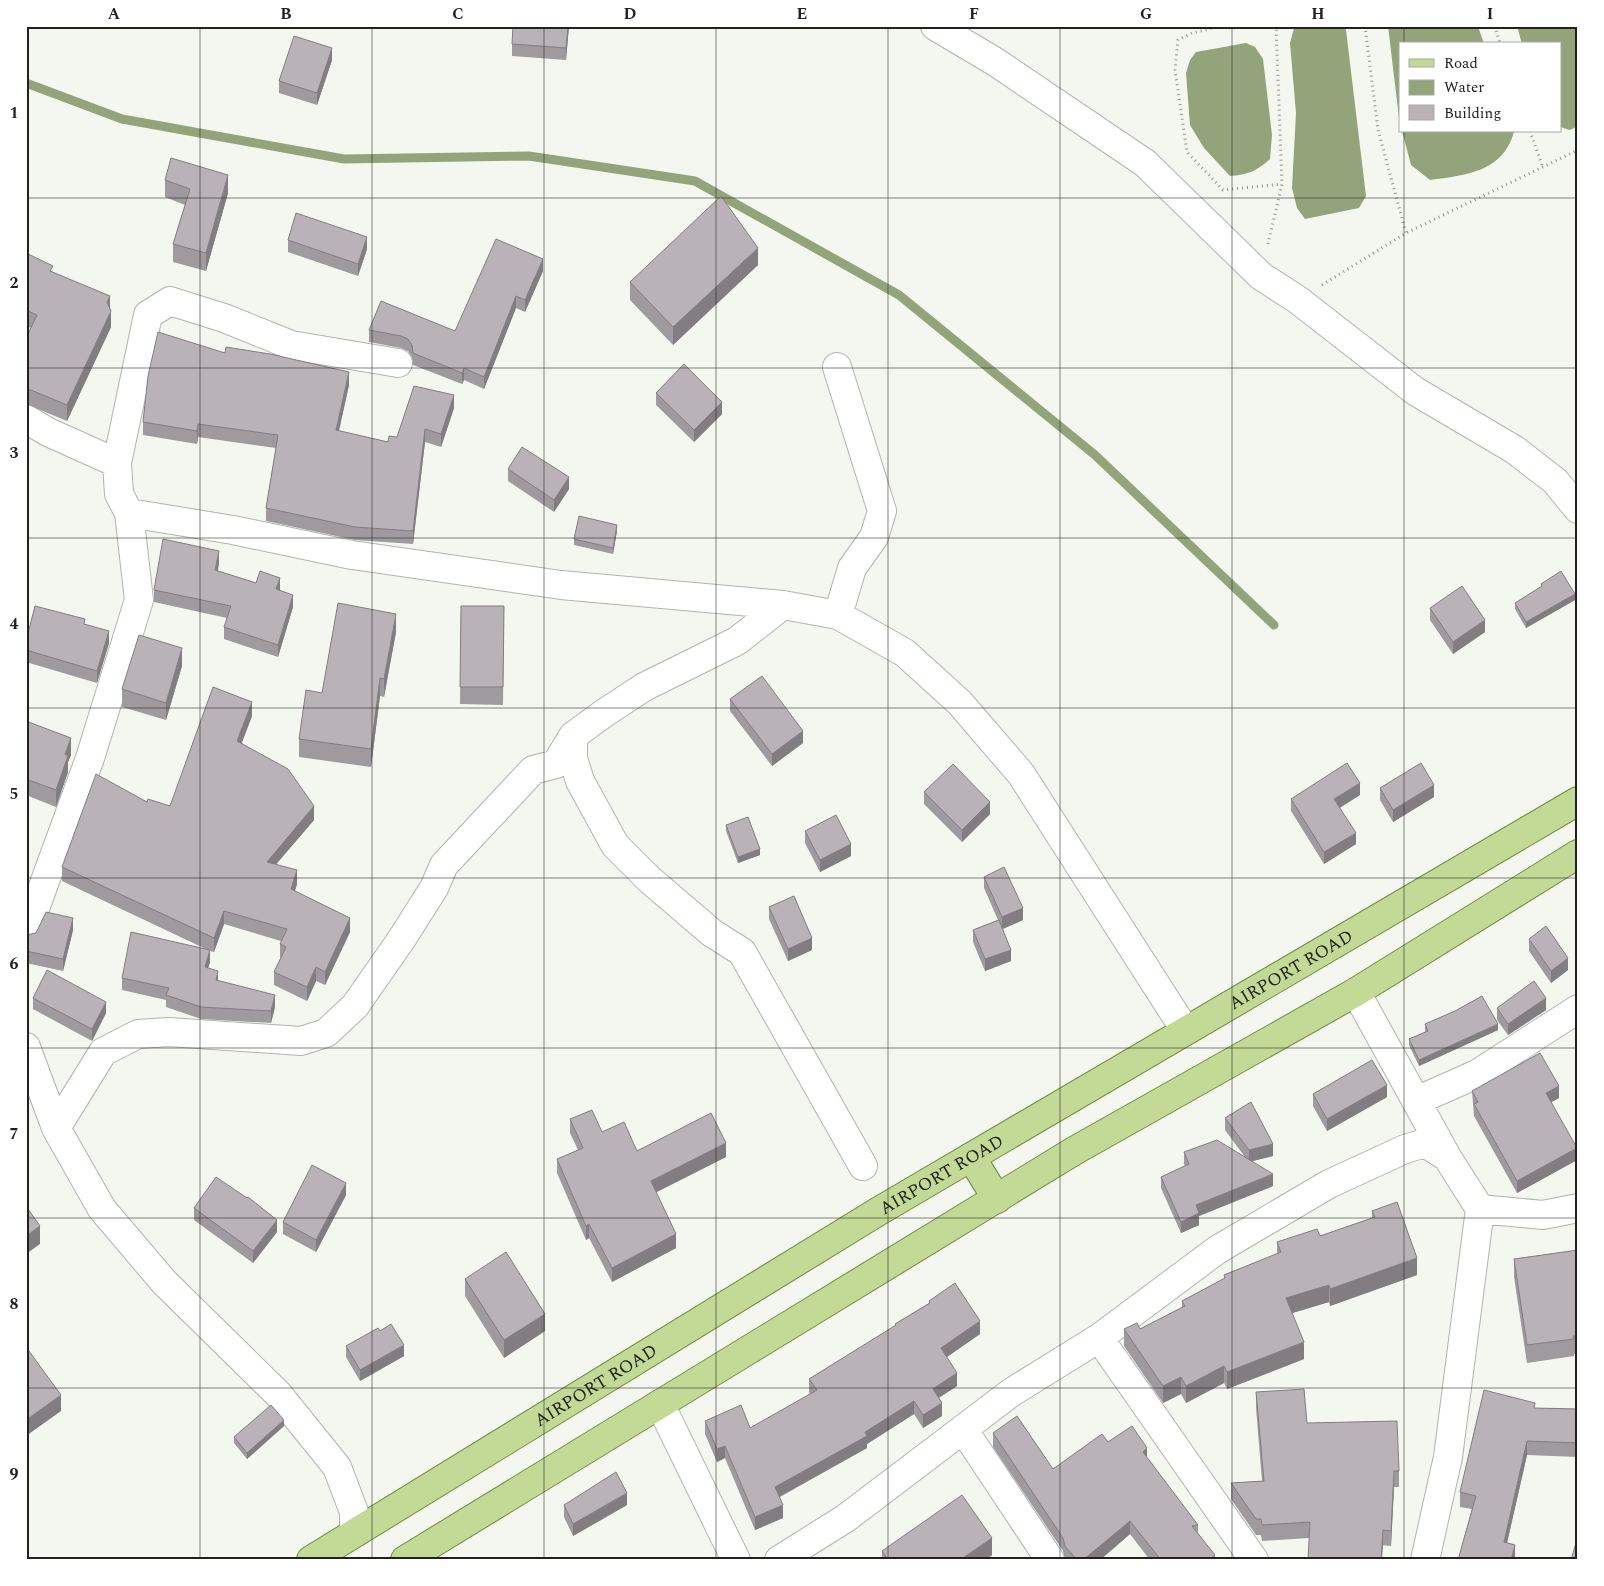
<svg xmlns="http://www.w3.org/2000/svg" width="1604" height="1586" font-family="Spectral,serif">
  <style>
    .water { fill: #93a47a }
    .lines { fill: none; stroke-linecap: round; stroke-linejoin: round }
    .stream { stroke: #93a47a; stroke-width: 9 }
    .minor-casing { stroke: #b2b4ae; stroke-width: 30 }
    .major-casing { stroke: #6f8a3e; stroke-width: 30 }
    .path { stroke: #91938e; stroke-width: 3; stroke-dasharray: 1 4; stroke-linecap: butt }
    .minor { stroke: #fff; stroke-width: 28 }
    .major { stroke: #c2da95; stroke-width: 28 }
    .wall { fill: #9f9a9d }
    .shaded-wall { fill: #827d80 }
    .building { fill: #b9b3b7; stroke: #827d80 }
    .grid { fill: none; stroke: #212220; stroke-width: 1; stroke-opacity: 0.55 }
    .labels { text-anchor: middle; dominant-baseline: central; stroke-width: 5; stroke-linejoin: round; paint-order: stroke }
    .street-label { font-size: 18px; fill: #212220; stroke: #fff }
    .neatline { fill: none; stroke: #212220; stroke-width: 2 }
    .grid-label { font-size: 16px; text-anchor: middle; font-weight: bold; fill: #212220 }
  </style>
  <rect width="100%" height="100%" fill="#f4f7f0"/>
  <!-- water -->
  <path class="water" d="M1298 26H1343L1346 30 1366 196 1359 208 1305 219 1297 208 1292 188 1296 113 1290 43 1294 28Z
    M1388 26H1478L1484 44H1400V126Z
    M1517 26H1578V126L1570 130 1560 127V44H1522Z
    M1246 43 1255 47 1263 59 1272 135 1270 159C1257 171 1247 175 1230 176L1204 148 1190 125 1186 73 1190 60 1196 52Z
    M1402 131H1514V132C1503 172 1466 175 1430 180L1411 165Z"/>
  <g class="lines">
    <!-- stream -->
    <path class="stream" d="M26 83 122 119 344 159 529 156 695 181 899 295 1095 455 1274 625"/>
    <defs>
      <path id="minor" d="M935 26 994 61 1145 163 1261 276 1298 300 1415 391 1515 450 1555 481 1578 509
        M837 367 882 511 874 537 852 568 838 615
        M26 419 48 432 117 463 119 494 129 513 139 600 90 758 26 933
        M117 463 148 315 170 301 224 318 291 345 398 363
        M129 513 233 530 352 555 561 585 783 605 838 615 905 653 960 703 1021 774 1185 1030
        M573 736V758L580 781 615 845 650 880 712 933 742 952 863 1166
        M1356 992 1447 1157 1480 1209 1543 1215 1578 1208
        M26 1047 56 1128 102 1209 164 1282 278 1394 337 1467 354 1512V1533
        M1416 1101 1477 1074 1578 1009
        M56 1128 103 1052 138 1034 169 1032 301 1041 326 1033 355 1006 401 940 434 888 444 865 533 770 556 764 573 736 603 714 644 687 737 641 783 605
        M1099 1338 1254 1560
        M660 1404 736 1560
        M963 1429 1050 1560
        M779 1560 846 1518 1012 1392 1099 1338 1217 1250 1329 1184 1405 1149 1425 1143 1447 1157
        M1425 1560 1448 1457 1480 1209"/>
      <g id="major">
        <path d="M971 1157 997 1199"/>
        <path id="s1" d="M311 1560 879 1211 1578 801"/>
        <path d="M405 1560 1074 1151 1356 992 1578 854"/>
      </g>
    </defs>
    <!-- minor casing -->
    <use href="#minor" class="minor-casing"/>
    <!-- major casing -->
    <use href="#major" class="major-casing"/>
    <!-- path -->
    <path class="path" d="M1221 26 1192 33 1178 40 1175 70 1187 152 1223 190 1282 184
      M1365 26 1378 130 1406 233
      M1495 26 1500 44
      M1530 131 1542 165
      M1268 244 1282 184 1276 26
      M1322 285 1406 233 1578 150"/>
    <!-- minor -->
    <use href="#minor" class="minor"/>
    <!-- major -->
    <use href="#major" class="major"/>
  </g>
  <!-- wall -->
  <path class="wall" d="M569 26 566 60 512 56V44Z
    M332 60 317 105 279 93V81Z
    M165 180 228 193 206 271 173 262V244L185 205 165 197Z
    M288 240 367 249 358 276 288 252Z
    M26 253 53 272 110 309 111 327 67 421 26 404V338L31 328 26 326Z
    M758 265 673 345 630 300V282Z
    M543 271 525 312 516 308 484 389 464 380 462 384 413 365 412 357 408 351 401 348 369 342V330L455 331Z
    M225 353 349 385 339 431 388 442 397 437 454 408 441 447 425 442 413 544 355 540 266 521V508L276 448 198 437 197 444 143 435V422Z
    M656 393 722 414 694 442 656 405Z
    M508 469 569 489 554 512 508 481Z
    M617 531 613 554 574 545V539Z
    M219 563 218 571 280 590 279 591 293 607 278 657 224 639V627L227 618 154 602V590Z
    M1541 584 1575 600 1526 628 1515 609V603L1541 587Z
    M461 606H504L503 705 460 704Z
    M1430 608 1485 632 1453 654 1430 620Z
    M85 624 109 643 97 683 26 662V641Z
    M396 632 384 697 380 696 371 767 299 757V739L322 693Z
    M182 666 166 720 122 707V689Z
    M730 699 803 743 772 766 730 711Z
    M252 716 242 743 314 820 276 864 297 884 295 891 350 932 325 985 316 981 307 1001 274 985V972L281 958 280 957V944L281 941 224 924 214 952 210 951V962L208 968 218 981 275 1007 271 1023 201 1019 166 1007V1000L122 990V978L208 950 62 881V867L147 802 170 806Z
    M26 721 71 755 68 762V772L56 807 26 795Z
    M1380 788 1434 797 1393 822 1380 800Z
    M924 792 990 814 962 842 924 804Z
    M1360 795 1340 808 1356 844 1324 864 1291 811V799Z
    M726 825 760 855 738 863 726 831Z
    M805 831 851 856 820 872 805 843Z
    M984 877 1023 920 1003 929 1011 961 985 971 973 942V930L998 920 984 888Z
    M769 907 812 950 788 961 769 919Z
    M73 930 63 971 26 963V935L36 933Z
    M1529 939 1568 970 1551 983 1529 951Z
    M33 998 106 1013 92 1041 33 1009Z
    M1497 1008 1546 1010 1508 1035 1497 1020Z
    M1425 1024 1498 1030 1419 1066 1409 1045V1039L1425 1032Z
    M1472 1091 1559 1098 1551 1102 1577 1160 1517 1193 1474 1116Z
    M1313 1094 1387 1097 1327 1131 1313 1106Z
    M1225 1118 1273 1156 1252 1161 1273 1186 1199 1216V1225L1181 1233 1161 1188V1177L1185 1166 1184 1164V1152L1245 1157 1225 1130Z
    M570 1119 602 1132 637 1151 726 1157 656 1192 676 1248 612 1282 589 1238 586 1240 557 1173V1159L578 1150 570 1133Z
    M346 1195 316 1252 283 1234V1222Z
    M194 1208 277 1232 253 1263 194 1220Z
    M1372 1211 1417 1275 1330 1306 1329 1302 1292 1313 1304 1359 1227 1389 1224 1383 1186 1403 1181 1394 1163 1403 1124 1346V1329H1140L1182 1307V1301L1224 1279V1275L1277 1254V1242L1320 1236 1372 1218Z
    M1578 1250V1353L1574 1354V1356L1527 1363 1514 1277V1259Z
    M465 1279 545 1331 504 1358 465 1296Z
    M929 1301 980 1334 947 1357 957 1386 939 1398 942 1416 923 1428 914 1414 867 1444V1448L780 1497 783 1518 755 1530 725 1458 717 1462 705 1434V1421L750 1428 810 1394 809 1392V1379L895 1326V1324L929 1303Z
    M380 1331 404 1356 360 1381 346 1357V1346Z
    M1256 1392 1307 1423 1399 1471V1487H1394L1391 1546 1309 1538 1262 1541 1261 1535H1256L1231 1499V1483L1262 1481 1256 1408Z
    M1535 1408 1578 1409V1457L1527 1455 1507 1543 1515 1545V1560H1458L1472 1509 1460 1507V1492Z
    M284 1426 247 1459 234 1443V1437Z
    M993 1433 1053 1469 1108 1442 1147 1458 1198 1525V1533L1215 1560H1150L1130 1534 1100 1560H1065L1063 1551 993 1447Z
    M564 1505H627L573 1536 564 1517Z
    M882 1551 992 1555 985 1560H882Z"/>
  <!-- shaded-wall -->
  <path class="shaded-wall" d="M568 26H569L566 60V48Z
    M332 48V60L317 105V93Z
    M228 175V193L206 271V253Z
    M28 177V193L26 196V180Z
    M367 237V249L358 276V264Z
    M758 248V265L673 345V327Z
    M543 259V271L525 312V300Z
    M110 296V312L107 302Z
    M516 296V308L484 389V377Z
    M111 311V327L67 421V405Z
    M464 368V380L462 384V373Z
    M349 372V385L336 443V430Z
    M454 395V408L441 447V434Z
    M722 402V414L694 442V430Z
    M198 424V437L197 444V431Z
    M425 429V442L413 544V531Z
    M569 477V489L554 512V500Z
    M617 525V531L613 554V548Z
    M219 551V563L215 582V570Z
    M280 578V590L276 601V589Z
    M1575 594V600L1526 628V622Z
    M293 595V607L278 657V645Z
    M396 614V632L384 697V679Z
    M1485 620V632L1453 654V642Z
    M109 631V643L97 683V671Z
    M182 648V666L166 720V703Z
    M380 678V696L371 767V749Z
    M252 702V716L237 754V741Z
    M803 731V743L772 766V754Z
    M71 738V755L68 762V772L56 807V790L65 754Z
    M1360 783V795L1334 811V799Z
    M1434 785V797L1393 822V810Z
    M990 802V814L962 842V830Z
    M314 806V820L267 875V862Z
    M1356 833V844L1324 864V852Z
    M851 844V856L820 872V860Z
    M760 849V855L738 863V857Z
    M297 870V884L291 903V889Z
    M1023 908V920L1002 929V917Z
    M224 911V924L214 952V938Z
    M73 918V930L63 971V959Z
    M350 918V932L325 985V972Z
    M812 938V950L788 961V949Z
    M210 950V962L205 979V967Z
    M1011 950V961L985 971V959Z
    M1568 958V970L1551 983V971Z
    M316 967V981L307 1001V987Z
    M218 971V983L216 980Z
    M275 995V1007L271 1023V1011Z
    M1546 998V1010L1508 1035V1024Z
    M106 1002V1013L92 1041V1029Z
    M1498 1024V1030L1419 1066V1060Z
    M1387 1085V1097L1327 1131V1119Z
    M1559 1086V1098L1546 1105V1093Z
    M726 1143V1157L651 1195V1181Z
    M1273 1144V1156L1249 1162V1150Z
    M1577 1148V1160L1517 1193V1181Z
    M1273 1174V1186L1199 1216V1225L1181 1233V1222L1196 1205Z
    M346 1183V1195L316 1252V1240Z
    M277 1220V1232L253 1263V1251Z
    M589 1224V1238L586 1240V1226Z
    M40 1226V1244L26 1254V1236Z
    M676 1234V1248L612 1282V1268Z
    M1417 1258V1275L1330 1306V1289Z
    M1329 1285V1302L1286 1315V1298Z
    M545 1314V1331L504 1358V1340Z
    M980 1321V1334L941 1361V1348Z
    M1304 1342V1359L1227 1389V1372Z
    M404 1345V1356L360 1381V1370Z
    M1224 1366V1383L1186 1403V1386Z
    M957 1373V1386L933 1401V1389Z
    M1181 1377V1394L1163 1403V1386Z
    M61 1395V1411L26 1436V1420Z
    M914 1401V1414L867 1444V1448L775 1499V1487L865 1432Z
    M942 1403V1416L923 1428V1415Z
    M284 1420V1426L247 1459V1453Z
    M1527 1441V1455L1504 1556V1542Z
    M725 1446V1458L717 1462V1449Z
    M1147 1448V1462L1143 1452Z
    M1394 1471V1487L1391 1546V1531Z
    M627 1493V1505L573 1536V1524Z
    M783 1505V1518L755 1530V1517Z
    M1130 1521V1534L1100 1560H1083Z
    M1383 1530V1546L1382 1560H1381Z
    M992 1538V1555L985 1560H960Z
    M1515 1545V1560H1511Z
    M1215 1555V1560H1209Z"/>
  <!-- building -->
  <path class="building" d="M513 26H568L566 48 512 44Z
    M294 36 332 48 317 93 279 81Z
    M171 158 228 175 206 253 173 244 190 189 165 180Z
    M721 196 758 248 673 327 630 282Z
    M296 213 367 237 358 264 288 240Z
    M496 239 543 259 525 300 516 296 484 377 464 368 462 373 413 353 412 345 408 339 401 336 369 330 381 301 455 331Z
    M26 253 53 266 50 271 110 296 107 302 111 311 67 405 26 388V338L37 315 26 310Z
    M158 332 225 353 226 347 270 354 349 372 336 430 388 442 389 436 397 437 414 386 454 395 441 434 425 429 413 531 355 527 266 508 278 435 198 424 197 431 143 422 148 376Z
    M684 364 722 402 694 430 656 393Z
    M522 447 569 477 554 500 508 469Z
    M579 516 617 525 613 548 574 539Z
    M163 539 219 551 215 570 256 583 260 571 280 578 276 589 293 595 278 645 224 627 231 606 154 590Z
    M1561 571 1575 594 1526 622 1515 603 1542 586 1541 584Z
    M1462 586 1485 620 1453 642 1430 608Z
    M338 603 396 614 384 679 380 678 371 749 299 739 306 690 322 693Z
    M35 606 85 619 84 624 109 631 97 671 26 650V641Z
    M461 606H504L503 687H460Z
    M139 635 182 648 166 703 122 689Z
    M762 676 803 731 772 754 730 699Z
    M213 687 252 702 237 741 288 769 314 806 267 862 297 870 291 889 350 918 325 972 316 967 307 987 274 972 286 947 280 944 287 929 224 911 214 938 62 867 96 774 147 802 148 799 170 806Z
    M26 721 71 738 65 754 68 756 56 790 26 779Z
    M1347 763 1360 783 1334 799 1356 833 1324 852 1291 799Z
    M1421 763 1434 785 1393 810 1380 788Z
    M953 764 990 802 962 830 924 792Z
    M836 815 851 844 820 860 805 831Z
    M748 817 760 849 738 857 726 825Z
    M1004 867 1023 908 1002 917 984 877Z
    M794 896 812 938 788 949 769 907Z
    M46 912 73 918 63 959 26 951V935L36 933Z
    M999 920 1011 950 985 959 973 930Z
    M1546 926 1568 958 1551 971 1529 939Z
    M131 932 210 950 205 967 218 971 216 980 275 995 271 1011 201 1007 166 995 169 988 122 978Z
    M47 970 106 1002 92 1029 33 998Z
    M1534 981 1546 998 1508 1024 1497 1008Z
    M1482 996 1498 1024 1419 1060 1409 1039 1428 1031 1425 1024 1455 1011Z
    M1540 1053 1559 1086 1546 1093 1577 1148 1517 1181 1474 1104 1478 1102 1472 1091Z
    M1372 1060 1387 1085 1327 1119 1313 1094Z
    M1251 1102 1273 1144 1249 1150 1225 1118Z
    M592 1110 602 1132 624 1122 637 1151 711 1113 726 1143 651 1181 676 1234 612 1268 589 1224 586 1226 557 1159 583 1148 570 1119Z
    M1217 1140 1273 1174 1196 1205 1199 1213 1181 1222 1161 1177 1189 1164 1184 1152Z
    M312 1165 346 1183 316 1240 283 1222Z
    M216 1177 247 1198 248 1197 277 1220 253 1251 194 1208Z
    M1397 1202 1417 1258 1330 1289 1329 1285 1286 1298 1304 1342 1227 1372 1224 1366 1186 1386 1181 1377 1163 1386 1124 1329 1137 1323 1140 1329 1185 1306 1182 1301 1225 1278 1224 1275 1281 1252 1277 1242 1317 1229 1320 1236 1375 1217 1372 1211Z
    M26 1206 40 1226 26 1236Z
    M1578 1250V1336H1573L1574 1339 1527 1345 1514 1259Z
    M506 1252 545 1314 504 1340 465 1279Z
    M955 1283 980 1321 941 1348 957 1373 933 1389 942 1403 923 1415 914 1401 865 1432 867 1436 775 1487 783 1505 755 1517 725 1446 717 1449 705 1421 741 1405 750 1428 817 1390 809 1379 896 1325 895 1324 930 1303 929 1301Z
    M391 1324 404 1345 360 1370 346 1346 378 1328 380 1331Z
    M26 1347 61 1395 26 1420Z
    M1304 1389 1307 1423 1397 1421 1399 1471H1394L1391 1531 1383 1530 1381 1560H1308L1310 1522 1262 1525 1261 1519H1256L1231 1483 1264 1481 1256 1392Z
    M1484 1390 1535 1403 1534 1408 1578 1409V1443L1527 1441 1504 1542 1515 1545 1511 1560H1458L1476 1496 1460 1492Z
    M271 1405 284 1420 247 1453 234 1437Z
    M1017 1416 1053 1469 1102 1434 1108 1442 1132 1426 1147 1448 1143 1452 1198 1525 1192 1526 1215 1555 1209 1560H1161L1130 1521 1083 1560H1077L1065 1546 1063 1538 993 1433Z
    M616 1472 627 1493 573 1524 564 1505Z
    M962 1495 992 1538 960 1560H888L882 1551Z
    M1578 1536V1560H1571Z"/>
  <!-- grid -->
  <path class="grid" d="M200 26V1560M372 26V1560M544 26V1560M716 26V1560M888 26V1560M1060 26V1560M1232 26V1560M1404 26V44M1404 131V1560M26 198H1578M26 368H1578M26 538H1578M26 708H1578M26 878H1578M26 1048H1578M26 1218H1578M26 1388H1578"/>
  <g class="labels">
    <!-- street labels -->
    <g class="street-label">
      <text stroke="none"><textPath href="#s1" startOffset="1144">AIRPORT ROAD</textPath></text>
      <text stroke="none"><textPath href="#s1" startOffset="739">AIRPORT ROAD</textPath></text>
      <text stroke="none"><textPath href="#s1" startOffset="334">AIRPORT ROAD</textPath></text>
    </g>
  </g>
  <!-- border -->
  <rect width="1604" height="1586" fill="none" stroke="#ffffff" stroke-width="55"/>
  <!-- legend -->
  <rect x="1399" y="42" width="162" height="90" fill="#ffffff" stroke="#a6a7a6"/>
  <rect x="1409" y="59" width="25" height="8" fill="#c2da95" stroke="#a6a7a6"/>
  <text x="1444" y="68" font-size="15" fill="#212220">Road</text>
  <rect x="1409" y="80" width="25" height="15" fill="#93a47a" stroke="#a6a7a6"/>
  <text x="1444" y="92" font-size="15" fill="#212220">Water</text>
  <rect x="1409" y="105" width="25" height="15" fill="#b9b3b7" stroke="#a6a7a6"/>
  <text x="1444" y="118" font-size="15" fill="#212220">Building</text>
  <rect x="28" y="28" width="1548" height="1530" class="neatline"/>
  <g class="grid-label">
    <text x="114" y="19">A</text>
    <text x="286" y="19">B</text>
    <text x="458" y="19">C</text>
    <text x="630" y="19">D</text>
    <text x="802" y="19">E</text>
    <text x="974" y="19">F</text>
    <text x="1146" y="19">G</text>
    <text x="1318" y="19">H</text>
    <text x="1490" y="19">I</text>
    <text x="14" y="118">1</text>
    <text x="14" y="288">2</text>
    <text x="14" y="458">3</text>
    <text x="14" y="629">4</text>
    <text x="14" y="799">5</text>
    <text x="14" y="969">6</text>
    <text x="14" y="1139">7</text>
    <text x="14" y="1309">8</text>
    <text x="14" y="1479">9</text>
  </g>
</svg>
